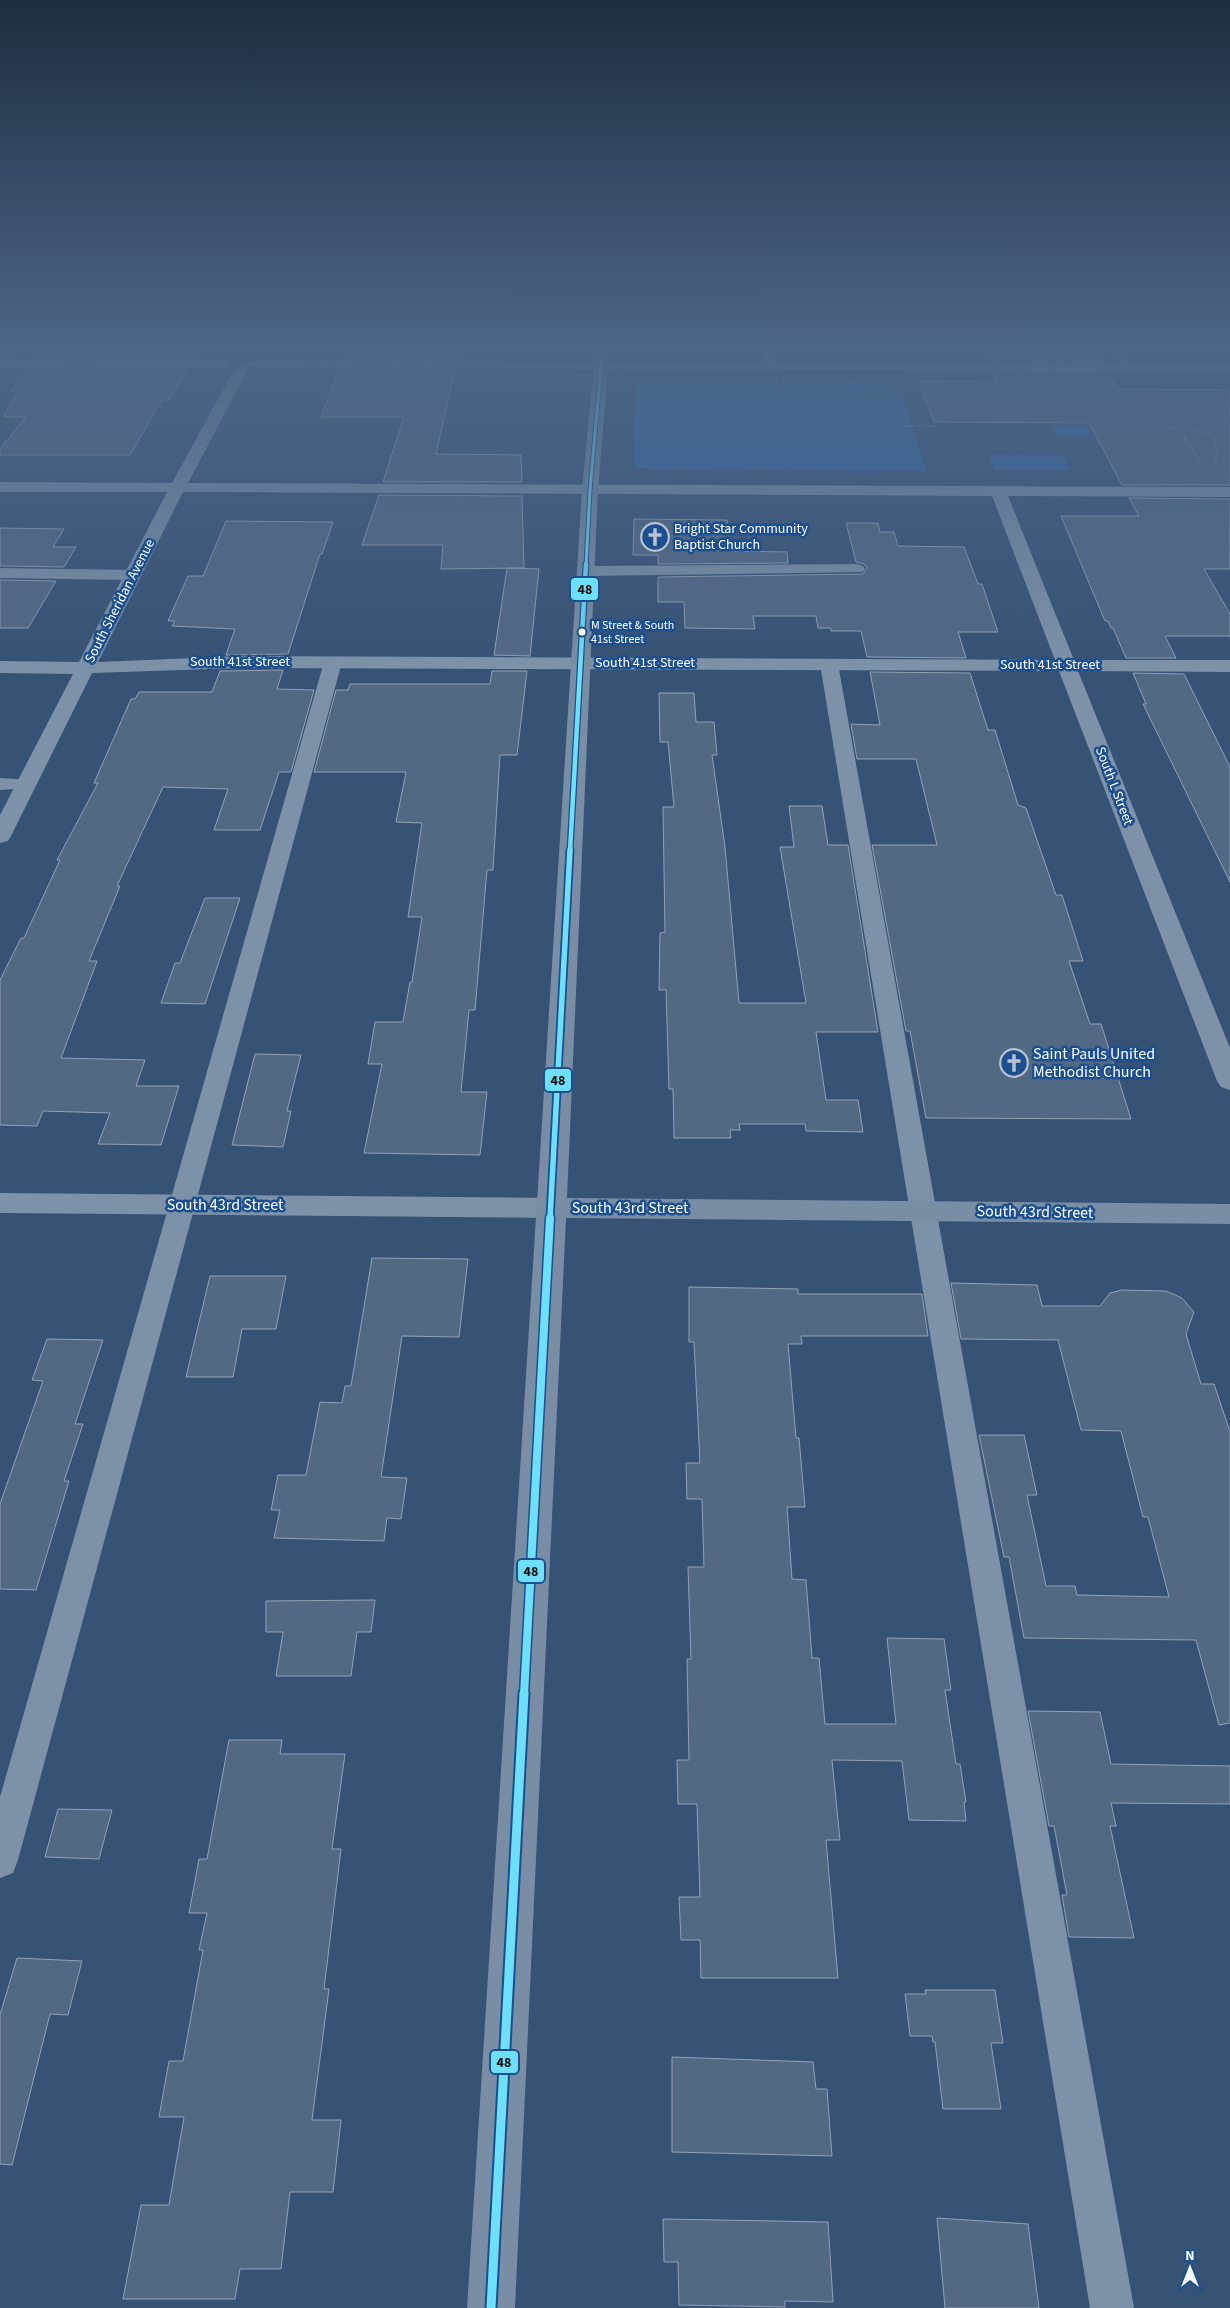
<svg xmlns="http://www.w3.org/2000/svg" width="1230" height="2308" font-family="'Source Sans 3',sans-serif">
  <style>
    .green { fill: #2f66a5 }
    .building { fill: #526984; stroke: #92a2b6 }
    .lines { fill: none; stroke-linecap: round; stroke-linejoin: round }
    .path { stroke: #7d92a8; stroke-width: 2; stroke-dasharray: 1 2; stroke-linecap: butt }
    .lane { fill: #7d92a8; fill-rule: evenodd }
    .street { fill: #7d92a8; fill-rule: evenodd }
    .secondary { fill: #798da4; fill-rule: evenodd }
    .bus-1-far4-casing { stroke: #1b4f8f; stroke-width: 5 }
    .bus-1-far3-casing { stroke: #1b4f8f; stroke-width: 7 }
    .bus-1-far2-casing { stroke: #1b4f8f; stroke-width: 9 }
    .bus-1-far1-casing { stroke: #1b4f8f; stroke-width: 11 }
    .bus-1-casing { stroke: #1b4f8f; stroke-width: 13 }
    .bus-1-far4 { stroke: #6ddff8; stroke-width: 3 }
    .bus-1-far3 { stroke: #6ddff8; stroke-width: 4.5 }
    .bus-1-far2 { stroke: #6ddff8; stroke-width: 5.5 }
    .bus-1-far1 { stroke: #6ddff8; stroke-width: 8 }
    .bus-1 { stroke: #6ddff8; stroke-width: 9 }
    .bus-dot { fill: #fff; stroke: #1b4f8f; stroke-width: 2 }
    .labels { text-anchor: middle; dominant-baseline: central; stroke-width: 5; stroke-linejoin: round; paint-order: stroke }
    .far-bus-label { font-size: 12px; fill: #fff; stroke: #1b4f8f; text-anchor: start }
    .far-poi-label { font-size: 14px; fill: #fff; stroke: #1b4f8f; text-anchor: start }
    .far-street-label { font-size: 14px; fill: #fff; stroke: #1b4f8f }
    .poi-label { font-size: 16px; fill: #fff; stroke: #1b4f8f; text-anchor: start }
    .street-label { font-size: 16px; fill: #fff; stroke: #1b4f8f }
    .line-badge { stroke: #1b4f8f; stroke-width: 2 }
    .pale-badge-label { font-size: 14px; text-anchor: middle; font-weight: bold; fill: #111 }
  </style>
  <rect width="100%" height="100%" fill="#365274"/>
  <!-- green -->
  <path class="green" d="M635 377 778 378 782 396 790 395H784L782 378 864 380 887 384 900 395 887 398 831 396C853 401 880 401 903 396L926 471 640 469 634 467Z
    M1053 426H1087L1092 436H1058Z
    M989 455 1063 456 1070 470H994Z"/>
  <!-- building -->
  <path class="building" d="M49 344H83L73 357H38Z
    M99 344H203L194 358H89Z
    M348 344H461L457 359 343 358Z
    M986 344H1091L1101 362 987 361 980 345Z
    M29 369 187 370 169 400H162L130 455H0V449L26 417H3L19 391H11Z
    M339 369 455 370 436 454 521 455 522 482H383L404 417H321Z
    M992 373H1108L1118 389 1230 390V485H1122L1089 423 934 422 919 381 996 382Z
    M379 495 522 496 524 568 441 569 443 545H362Z
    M1129 498 1230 499V569H1204L1230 614V636H1165L1176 658H1126L1113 628H1111L1108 621H1105L1061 516H1139Z
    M634 519 727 520 731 551 787 552 788 563 658 564V555H633Z
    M226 521 333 522 322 554H320L288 654 226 655 235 629 172 626 175 621H168L188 576H203Z
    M846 523H878L880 532H894L898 546 964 547 978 584H982L998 632H958L966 658 867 657 861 631H831V628H818L816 616H753L755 629 685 628 684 602H658V577L863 574 867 568 864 564 856 562Z
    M0 528 64 529 53 547H76L64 567 0 566Z
    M507 568 539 569 530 656 494 655Z
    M0 580 56 581 28 628H0Z
    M283 670 277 689 314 690 291 772H279L260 830H214L228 789 163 787 117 886H120L89 961H97L61 1058 145 1060 136 1086H179L161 1145 98 1144 110 1113 43 1111 37 1126 0 1125V980L21 938H24L60 860H57L98 783H94L131 699H135L139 692H212L220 671Z
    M492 671H527L517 755H500L493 870H487L475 1010H469L461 1092H487L480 1155 364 1153 382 1064H368L375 1022H403L410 982H412L422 917H408L422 823 396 822 406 772H314L336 690H348L350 684H490Z
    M870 672 970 673 988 730H995L1018 805 1026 808 1056 895H1062L1083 961H1069L1090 1024H1101L1131 1119 926 1118 910 1031H906L872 845H937L916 759H857L851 724 880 725Z
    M1133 673 1184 674 1230 767V882L1143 704H1146Z
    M659 693H694L696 722H714L717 755H712L725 847 739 1003H806L780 847H794L789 806H822L828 845H848L878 1032H816L826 1100H858L863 1132 806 1131 805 1124H739L740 1130H730L731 1138H674L673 1089H669L666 990H659L660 933 665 932 663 807H674L668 742H660Z
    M205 898H240L205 1004 161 1003 175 963H180Z
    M255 1054 301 1055 287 1111H291L283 1147 232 1145Z
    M372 1258 468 1259 459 1337 402 1336 381 1477 407 1478 401 1519 387 1518 384 1541 274 1538 280 1510H271L278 1475H306L320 1402 342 1403 345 1386H351Z
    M210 1276H286L276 1329H242L233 1377H186Z
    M951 1283 1037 1285 1042 1306H1100L1110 1293 1122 1290 1166 1291 1182 1298 1194 1312 1186 1334 1201 1384H1214L1230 1432V1723L1219 1725 1196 1640 1024 1638 1009 1557H1004L979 1435H1024L1037 1495H1027L1046 1586H1075L1077 1595 1169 1597 1148 1517H1143L1121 1431 1081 1430 1058 1340 961 1339Z
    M689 1287 798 1289V1294H922L928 1336H801L802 1344H788L796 1438H799L805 1507H787L792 1579 806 1580 812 1658H819L825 1724H896L887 1638 944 1639 951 1690H945L956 1764H960L966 1802H964L966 1821 909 1820 902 1761 832 1760 840 1840H826L838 1978H701L700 1940H681L679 1897H700L697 1804H678L677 1760H689L687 1659H691L688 1567H704L702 1499H687L686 1463H700L694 1342H689Z
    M47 1339 103 1340 75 1424H83L64 1481H69L36 1590 0 1589V1504L43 1381 32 1380Z
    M375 1600 371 1632H357L351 1676H276L283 1632H266V1601Z
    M1028 1711 1100 1712 1111 1764 1230 1766V1804L1111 1803 1116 1826H1110L1134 1938 1069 1937 1062 1895H1067L1054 1826H1049Z
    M229 1740H282L280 1754H345L332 1849H341L324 1989H329L312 2120H341L333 2192H290L281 2269H240L235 2299H123L141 2205H169L184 2117H159L169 2061H183L203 1950H199L207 1913H189L199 1859H207Z
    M58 1809 112 1810 99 1859 45 1857Z
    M17 1958 82 1961 68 2015 50 2014 12 2165 0 2164V2015Z
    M925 1990H995L1003 2043H991L1001 2109H943L935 2042H933L932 2036H910L905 1994H926Z
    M672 2057 813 2062 816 2089H827L832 2156 672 2152Z
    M937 2218 1028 2224 1039 2308H945Z
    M663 2219 828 2222 833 2302 785 2301V2307L679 2305 678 2262H664Z"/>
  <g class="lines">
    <!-- path -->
    <path class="path" d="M1179 418 1188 426 1214 437 1217 451 1215 465
      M904 426H935
      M1168 428H1179L1202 465
      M1175 440H1186"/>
    <!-- lane -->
    <path class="lane" d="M85 344H97L81 366H73L71 363Z
      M761 344H773L776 366 774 369H766L764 366Z
      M1106 344H1118L1132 367 1130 370H1122Z
      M857 564 863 566 865 569 863 572 586 576 580 574 578 571 580 568 586 566Z
      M0 568 133 570 139 572 141 575 139 578 133 580 0 578Z
      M333 657 339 658 342 662 18 1860 13 1873 0 1878V1797L324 662 327 658Z
      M829 659 835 660 838 664 1134 2308H1090L820 664 823 660Z
      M0 778 33 780 36 784 33 788 0 790Z"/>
    <!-- street -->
    <path class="street" d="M0 359 224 360 231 364 224 368 0 367Z
      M254 360 1230 364V372L249 367 247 364Z
      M242 364 249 368 188 483 1230 487V497L1008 496 1074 660H1230V672L1078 671 1230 1048V1090L1221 1087 1217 1081 1059 671 242 668 92 673 11 836 8 841 0 843V815L73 674 0 673V661L79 662 167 492H0V482L172 483 235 368ZM183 492 992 496 1055 660 242 656 98 662Z
      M0 1193 553 1198 563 1201 567 1208 563 1215 553 1218 0 1213Z"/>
    <!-- secondary -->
    <path class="secondary" d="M596 344H610L598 490 567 1198 1230 1204V1224L566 1218 515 2308H467L582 490Z"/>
    <defs>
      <path id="bus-1-far4" d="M586 566 590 490 603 344"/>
      <path id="bus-1-far3" d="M570 851 586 564"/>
      <path id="bus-1-far2" d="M550 1219 570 850"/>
      <path id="bus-1-far1" d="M524 1695 550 1218"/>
      <path id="bus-1" d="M491 2308 524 1693"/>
    </defs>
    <!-- bus-1-far4 casing -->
    <use href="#bus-1-far4" class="bus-1-far4-casing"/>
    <!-- bus-1-far3 casing -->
    <use href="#bus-1-far3" class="bus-1-far3-casing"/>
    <!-- bus-1-far2 casing -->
    <use href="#bus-1-far2" class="bus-1-far2-casing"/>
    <!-- bus-1-far1 casing -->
    <use href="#bus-1-far1" class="bus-1-far1-casing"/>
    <!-- bus-1 casing -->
    <use href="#bus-1" class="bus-1-casing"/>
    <!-- bus-1-far4 -->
    <use href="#bus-1-far4" class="bus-1-far4"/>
    <!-- bus-1-far3 -->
    <use href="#bus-1-far3" class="bus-1-far3"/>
    <!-- bus-1-far2 -->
    <use href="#bus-1-far2" class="bus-1-far2"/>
    <!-- bus-1-far1 -->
    <use href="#bus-1-far1" class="bus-1-far1"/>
    <!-- bus-1 -->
    <use href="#bus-1" class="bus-1"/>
  </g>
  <!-- sky -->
  <linearGradient id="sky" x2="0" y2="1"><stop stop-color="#1e2d40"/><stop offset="0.52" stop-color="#4c6688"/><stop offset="1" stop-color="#4c6688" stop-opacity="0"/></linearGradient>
  <rect width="1230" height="667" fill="url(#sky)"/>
  <!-- icons -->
  <defs>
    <symbol id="church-ring" viewBox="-11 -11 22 22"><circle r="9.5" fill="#1b4f8f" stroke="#b9c2ce" stroke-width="1.5"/><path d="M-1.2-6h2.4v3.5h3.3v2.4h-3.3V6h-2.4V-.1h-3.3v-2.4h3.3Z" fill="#b9c2ce"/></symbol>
  </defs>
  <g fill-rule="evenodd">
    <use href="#church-ring" x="639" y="521" width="32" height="32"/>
    <use href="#church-ring" x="998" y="1047" width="32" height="32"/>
  </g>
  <!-- markers -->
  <circle class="bus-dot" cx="582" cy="632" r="4.5"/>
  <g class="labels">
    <!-- far-bus labels -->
    <g class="far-bus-label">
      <text x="591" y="625">M Street &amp; South<tspan x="591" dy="14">41st Street</tspan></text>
    </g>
    <!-- far-poi labels -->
    <g class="far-poi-label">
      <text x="674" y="529">Bright Star Community<tspan x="674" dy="16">Baptist Church</tspan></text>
    </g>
    <!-- far-street labels -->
    <g class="far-street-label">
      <text transform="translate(120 601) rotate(-63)">South Sheridan Avenue</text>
      <text x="240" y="662">South 41st Street</text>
      <text x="645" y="663">South 41st Street</text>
      <text x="1050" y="665">South 41st Street</text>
      <text transform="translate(1114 786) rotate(69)">South L Street</text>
    </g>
    <!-- poi labels -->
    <g class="poi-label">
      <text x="1033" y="1054">Saint Pauls United<tspan x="1033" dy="18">Methodist Church</tspan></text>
    </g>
    <!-- street labels -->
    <g class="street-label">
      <text x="225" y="1205">South 43rd Street</text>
      <text x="630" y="1208">South 43rd Street</text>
      <text transform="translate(1035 1212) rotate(1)">South 43rd Street</text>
    </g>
  </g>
  <g class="line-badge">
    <rect x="570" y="577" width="29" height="24" rx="5" fill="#6ddff8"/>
    <rect x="544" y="1068" width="28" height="24" rx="5" fill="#6ddff8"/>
    <rect x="517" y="1559" width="28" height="24" rx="5" fill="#6ddff8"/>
    <rect x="490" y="2050" width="29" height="24" rx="5" fill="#6ddff8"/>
  </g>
  <g class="pale-badge-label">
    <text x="585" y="594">48</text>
    <text x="558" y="1085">48</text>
    <text x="531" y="1576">48</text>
    <text x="504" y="2067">48</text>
  </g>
  <!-- north arrow -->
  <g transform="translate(1190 2268)" stroke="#1b4f8f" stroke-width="4" paint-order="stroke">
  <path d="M0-4L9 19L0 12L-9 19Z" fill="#ffffff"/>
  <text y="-8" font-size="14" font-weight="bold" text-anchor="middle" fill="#ffffff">N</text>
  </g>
</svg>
